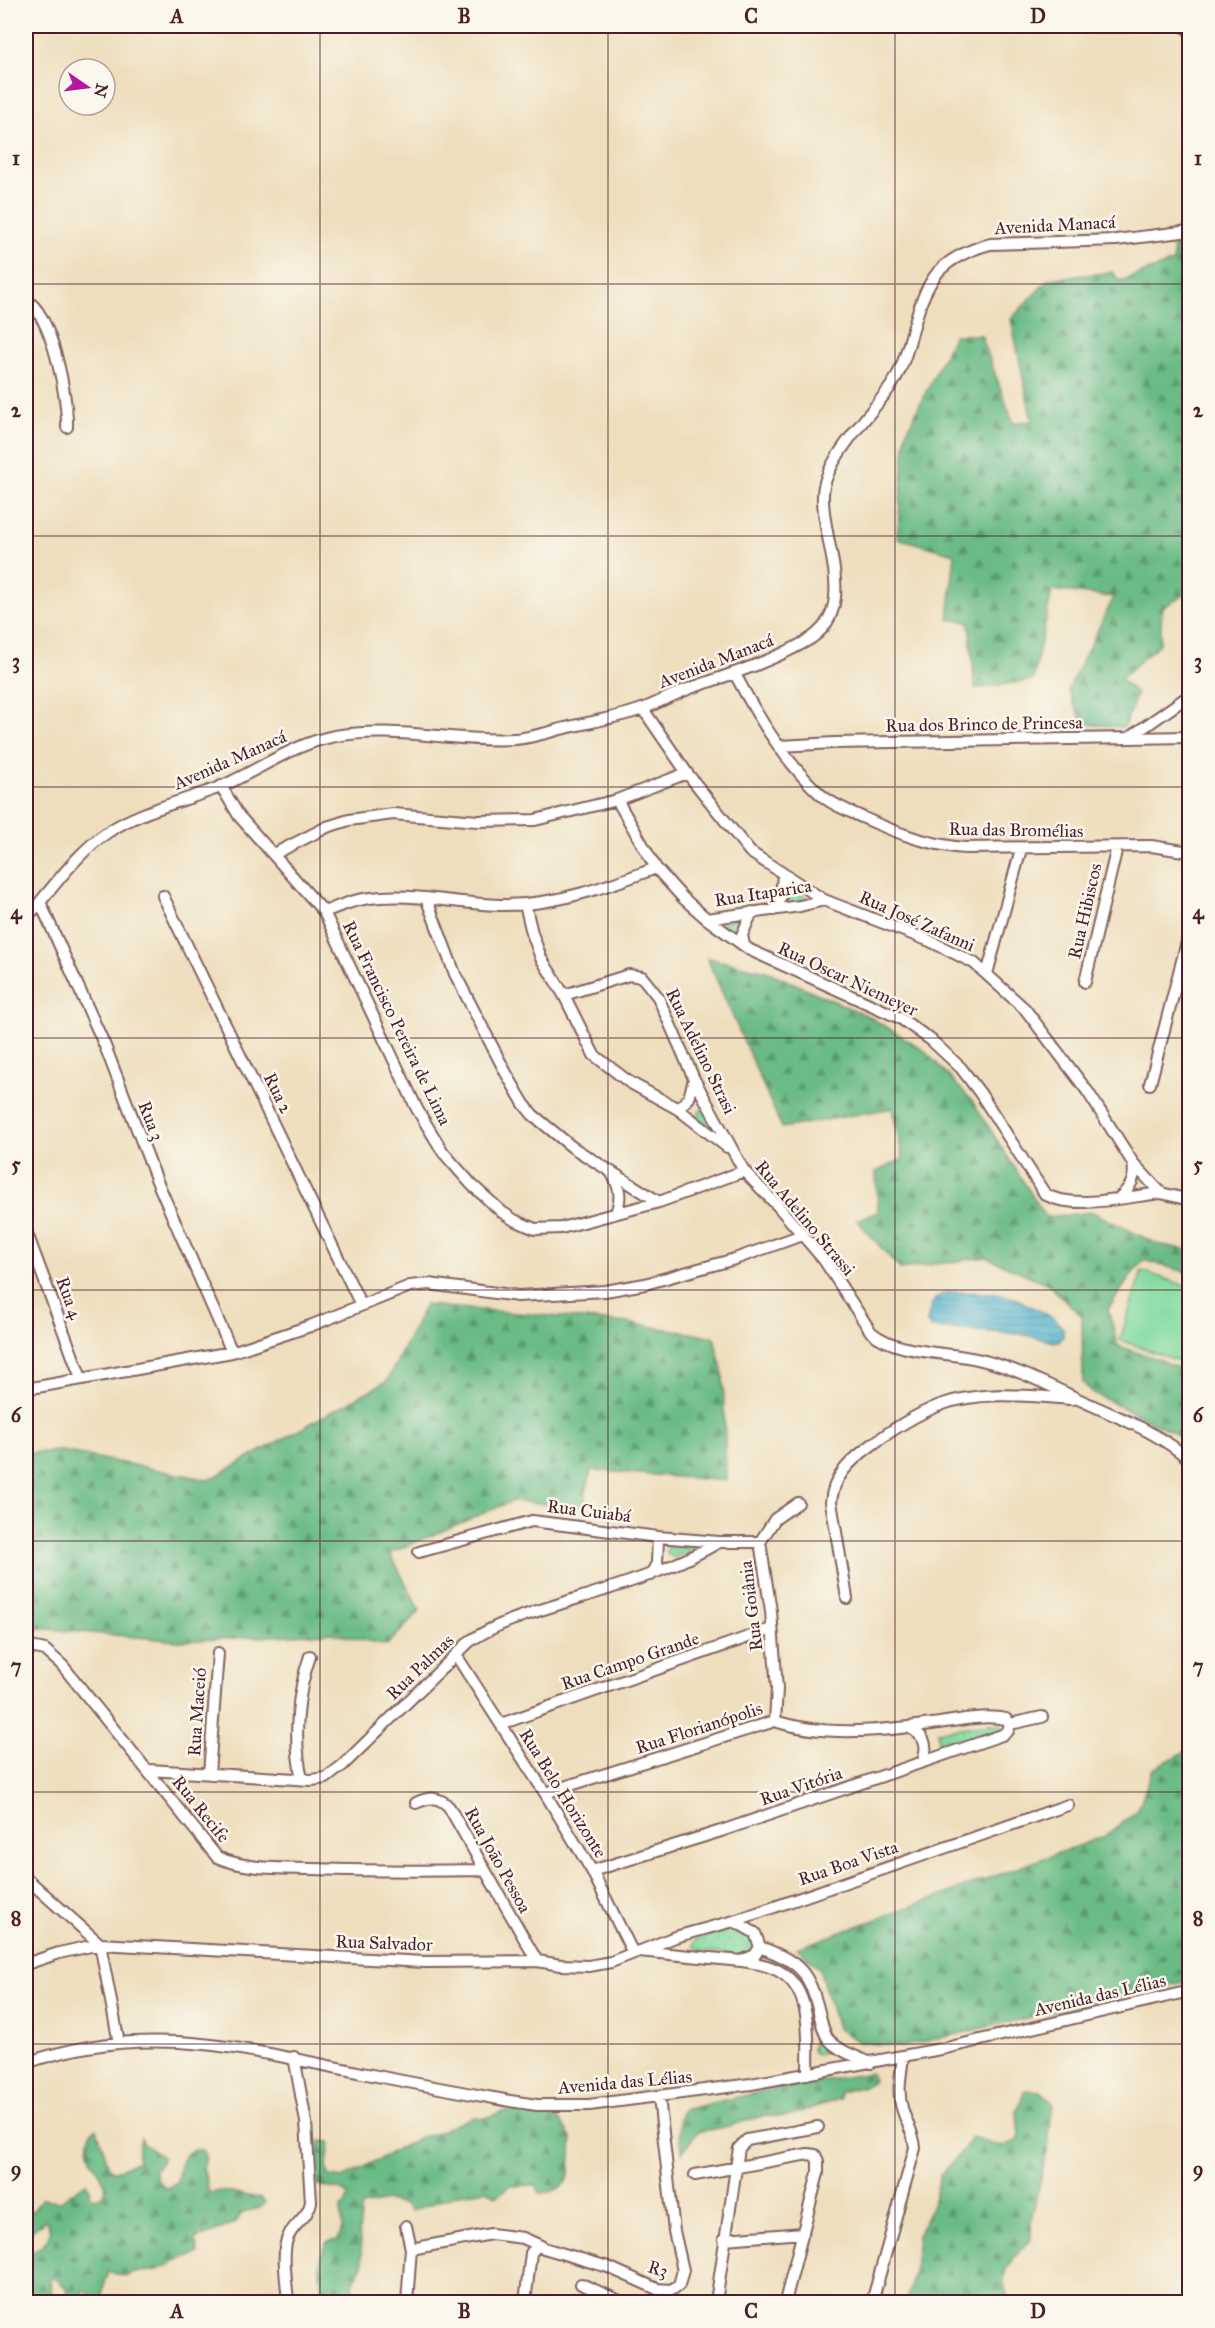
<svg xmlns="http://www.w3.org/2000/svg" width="1215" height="2328" font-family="'IM FELL Great Primer',serif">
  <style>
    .grass { fill: url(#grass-dots); stroke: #667d66; stroke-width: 1.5 }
    .forest { fill: url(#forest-firs); stroke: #5a6d58; stroke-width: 1.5 }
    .green { fill: #83dba0; stroke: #667d66; stroke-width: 1.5 }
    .water { fill: url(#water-rules); stroke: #4c687c; stroke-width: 1.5 }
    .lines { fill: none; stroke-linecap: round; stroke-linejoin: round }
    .minor-casing { stroke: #83625e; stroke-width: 14 }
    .minor { stroke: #fff; stroke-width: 10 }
    .grid { fill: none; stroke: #4a1f2b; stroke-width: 1.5; stroke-opacity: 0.55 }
    .labels { text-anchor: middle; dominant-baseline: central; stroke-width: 5; stroke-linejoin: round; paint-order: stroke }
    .street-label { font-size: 18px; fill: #4a1f2b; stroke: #fbf7ec }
    .neatline { fill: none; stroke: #4a1f2b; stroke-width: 2 }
    .grid-label { font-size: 20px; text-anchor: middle; font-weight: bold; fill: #4a1f2b }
  </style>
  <defs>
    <pattern id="grass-dots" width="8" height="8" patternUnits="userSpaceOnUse" patternTransform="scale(1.5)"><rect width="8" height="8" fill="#83dba0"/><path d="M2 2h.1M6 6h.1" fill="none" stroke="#73bc8a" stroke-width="1.8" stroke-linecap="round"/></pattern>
    <pattern id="forest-firs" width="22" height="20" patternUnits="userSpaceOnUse" patternTransform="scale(1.5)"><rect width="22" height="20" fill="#6abb86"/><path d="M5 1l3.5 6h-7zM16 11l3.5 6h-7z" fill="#59976e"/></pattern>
    <pattern id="water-rules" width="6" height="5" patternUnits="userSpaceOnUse" patternTransform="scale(1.5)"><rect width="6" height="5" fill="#4fb2ce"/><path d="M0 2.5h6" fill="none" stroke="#4490a7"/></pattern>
  </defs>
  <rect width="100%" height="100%" fill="#fbf7ec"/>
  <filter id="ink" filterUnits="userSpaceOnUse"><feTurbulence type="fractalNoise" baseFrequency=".0167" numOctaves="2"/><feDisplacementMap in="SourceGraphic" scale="12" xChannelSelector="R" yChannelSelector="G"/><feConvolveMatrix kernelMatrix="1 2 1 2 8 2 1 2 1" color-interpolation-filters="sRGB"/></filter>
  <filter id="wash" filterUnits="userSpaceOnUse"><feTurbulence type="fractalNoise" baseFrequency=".008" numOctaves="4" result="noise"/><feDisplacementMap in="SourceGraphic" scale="24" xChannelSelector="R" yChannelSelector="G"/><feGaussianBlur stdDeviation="1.35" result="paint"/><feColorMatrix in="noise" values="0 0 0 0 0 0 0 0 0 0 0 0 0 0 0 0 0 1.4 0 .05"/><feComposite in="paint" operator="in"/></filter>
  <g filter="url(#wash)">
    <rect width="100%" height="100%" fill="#eedebd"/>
    <!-- grass -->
    <path class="grass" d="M788 889 807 897 808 901 783 906 785 892Z
      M740 918 742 920 736 934 722 926 723 922Z
      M707 1106 720 1132 698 1120 699 1112Z
      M672 1542 704 1545 674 1558 667 1554 668 1546Z
      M990 1724 1002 1725 1005 1730 942 1751 939 1749 938 1731Z
      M733 1927C746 1929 756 1935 755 1950L743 1956 699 1951 693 1946 695 1940Z
      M761 1954 784 1963 797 1972 810 1993 818 2037 825 2049 823 2053 816 2055 812 2050C818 2005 805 1973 761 1957Z"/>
    <!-- forest -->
    <path class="forest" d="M1189 244V592L1162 608 1160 643 1121 679 1137 694 1124 727 1083 724 1068 690 1114 597 1052 590 1033 680 975 689 969 622 948 619 955 554 897 538 906 433 954 335H981L1013 423 1032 421 1011 319 1049 279 1112 272 1120 281 1173 262V245Z
      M707 958 766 971 868 1016 924 1050 972 1101 1046 1217 1092 1212 1157 1244 1189 1250V1273L1144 1260 1132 1274 1108 1309 1118 1346 1160 1360 1189 1373V1446L1173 1432 1093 1393 1083 1383 1082 1316 1048 1284 986 1257 900 1269 857 1220 878 1212 876 1172 903 1159 892 1108 782 1128Z
      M425 1305 628 1323 714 1337 723 1374 726 1481 591 1470 583 1507 512 1501 390 1553 420 1611 387 1645 331 1633 179 1641 26 1627V1453L61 1451 209 1480 387 1381Z
      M1189 1750V1981L901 2047 859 2042 837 2028 819 1968 797 1948 1105 1836 1138 1810 1153 1768Z
      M871 2073 874 2080 865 2086 840 2092V2099L787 2116H762L721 2128 697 2132 682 2153 679 2121 683 2110 781 2087Z
      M1025 2090 1041 2091 1053 2103 1047 2152 1031 2220V2239C1011 2261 994 2272 1010 2302H906L914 2273 918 2236 933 2204 940 2176 964 2149 971 2137C995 2141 995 2155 1019 2139L1017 2111Z
      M504 2111C517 2112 548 2112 558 2119 563 2123 567 2134 572 2139 569 2167 576 2191 540 2193L536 2185 511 2186 496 2196 487 2190 458 2194 411 2211 405 2205 387 2201 362 2206 359 2234 363 2265 352 2284 356 2302H324C321 2283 316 2259 327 2242L338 2240 342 2229 341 2208 346 2203 349 2195 342 2191 317 2185 313 2168 320 2141 330 2142 327 2165 329 2176 344 2178 420 2137 431 2135 473 2117 486 2118Z
      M97 2129 109 2167 114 2171C124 2170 128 2162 138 2162L137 2155 141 2138 144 2144 163 2158 158 2167 154 2170 158 2181 166 2189 177 2182C180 2165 181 2148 202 2150L206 2158 203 2167 209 2193 221 2191 262 2199 265 2203 259 2208 242 2213 235 2222 213 2233 196 2238 194 2241 196 2243 198 2254 186 2257 154 2271 134 2272 126 2276 109 2272 103 2288 102 2302H91L90 2293 82 2291 84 2302H69C70 2290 63 2284 54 2278H50C49 2287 54 2293 52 2302H26V2256C39 2248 59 2238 45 2220L32 2231 26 2228V2215L36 2207 41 2199 60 2201 86 2183 90 2189V2195L95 2199C120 2192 94 2169 90 2156 87 2148 89 2140 91 2132Z"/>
    <!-- green -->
    <path class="green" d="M1142 1271 1189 1287V1365L1120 1340Z"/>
    <!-- water -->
    <path class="water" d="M950 1292 997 1293 1017 1299 1053 1318 1063 1328V1337L1060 1340 1054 1342 1021 1334 932 1328 927 1323C931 1305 931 1297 950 1292Z"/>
  </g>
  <g filter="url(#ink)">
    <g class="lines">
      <defs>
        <path id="minor" d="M1183 26 1190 31
          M26 300C52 314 68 398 67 427
          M735 674C756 714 786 763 820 794 832 805 849 811 864 818 897 833 928 845 965 848L1151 846 1190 852
          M643 709 687 773 750 852 824 900 930 941 974 963 1025 1009 1088 1092 1133 1163 1161 1193 1190 1200
          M1130 737 1190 695
          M780 746 834 743 1190 737
          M221 786 239 816 324 912 417 1109 443 1152 456 1167 472 1185 502 1212 514 1220 535 1229 561 1228 659 1202 744 1171
          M617 800 656 868 683 898 707 919 750 950 900 1018 931 1040 961 1068 980 1093 1045 1194C1072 1211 1129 1196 1161 1193
          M274 854 327 827 349 820 393 814 478 821 535 820 617 800 687 773
          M163 896 361 1305
          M426 898 455 974 506 1073 524 1104 533 1115 572 1147 659 1202
          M40 902 105 1046 157 1181 232 1352
          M525 904 532 933 541 958 564 995 594 1055 629 1082 678 1109 727 1147
          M774 910 781 896 783 875
          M324 912C337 907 350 901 364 899 411 891 458 905 505 905 557 905 608 886 656 868
          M26 918C53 889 75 854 108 832 139 811 185 801 220 787 259 770 293 744 335 736 396 725 455 743 515 739 530 738 546 733 561 729 588 722 618 718 645 708 659 702 673 695 688 689 728 675 768 663 805 642 862 611 821 543 823 495 823 460 874 412 893 383 914 349 912 304 938 272 951 258 972 249 990 244L1116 240 1190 231
          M707 919 800 906 824 900
          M744 945 742 935 752 912
          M987 974 1021 849
          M1085 982 1117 847
          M564 995 629 975 642 977 658 997 694 1079 744 1171 777 1205 824 1260 871 1332C898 1355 947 1351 981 1360 1015 1368 1046 1384 1078 1399 1117 1417 1157 1431 1190 1460
          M1150 1084 1190 930
          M678 1109 689 1098 694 1079
          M611 1172C620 1187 622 1197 616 1213
          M1120 1197C1131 1187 1136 1178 1133 1163
          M26 1231 81 1378
          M26 1389 232 1352 310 1326 410 1286 429 1284 518 1296 605 1291 645 1284 677 1275 735 1259 802 1235
          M419 1552 532 1521 658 1537 719 1542H760
          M651 1575 657 1563 658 1537
          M847 1598 831 1502C833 1477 850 1461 869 1447 890 1431 915 1415 940 1405 981 1390 1030 1396 1073 1399
          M26 1646 45 1650 62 1665 217 1857C246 1870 282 1868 313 1869 370 1871 427 1871 484 1870
          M456 1655 545 1793 592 1871 633 1953
          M775 1721 777 1689 771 1611 760 1542 775 1519 798 1503
          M501 1724 771 1629
          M1010 1724 1042 1717
          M908 1727C924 1735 929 1744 923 1761
          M149 1770 311 1780 326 1778 343 1765 470 1641C500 1621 535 1612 569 1601 621 1585 672 1570 719 1542
          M209 1774 218 1653
          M302 1779C293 1740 297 1693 310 1656
          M545 1793 775 1721C824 1737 882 1731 932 1724 955 1721 983 1714 1006 1719L1010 1724 1008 1731 1002 1735 721 1831 592 1871
          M416 1803C429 1797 439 1796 449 1807L537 1961
          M26 1878 100 1944 119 2043
          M734 1921 755 1933 760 1947
          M760 1947C802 1963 809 1972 820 2016 822 2024 824 2035 830 2041 841 2052 857 2057 871 2063
          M643 1950 675 1937 734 1921 1068 1805
          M741 1961C755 1963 770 1965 782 1973 813 1993 808 2041 808 2074
          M26 1964 59 1953 100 1944 424 1962 537 1961 561 1965 589 1966 611 1962 639 1951 741 1961 755 1955 760 1947
          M26 2063C145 2021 244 2049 362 2073 411 2083 461 2092 510 2101L537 2105H589L751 2084 946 2048 1190 1991
          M695 2175 808 2154 815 2155 818 2161V2173L785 2302
          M406 2226 411 2249 407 2302
          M724 2239 803 2233
          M411 2249 491 2234 523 2238 541 2246
          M581 2284 622 2302
          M288 2302C287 2285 281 2252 288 2237 294 2223 308 2218 311 2202L306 2122 294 2057
          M525 2302 531 2253 537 2246 608 2267 657 2289 671 2290 679 2285 683 2270 674 2231 659 2097
          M716 2302 739 2148 747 2140 818 2127
          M872 2302 915 2148C914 2132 906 2123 902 2108 897 2092 901 2073 903 2057"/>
      </defs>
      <!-- minor casing -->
      <use href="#minor" class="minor-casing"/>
      <!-- minor -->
      <use href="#minor" class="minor"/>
    </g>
  </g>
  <!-- grid -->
  <path class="grid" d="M320 26V2302M608 26V2302M895 26V2302M26 284H1190M26 536H1190M26 787H1190M26 1038H1190M26 1290H1190M26 1541H1190M26 1792H1190M26 2044H1190"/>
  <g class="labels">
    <!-- street labels -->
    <g class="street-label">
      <text transform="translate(1055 225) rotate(-3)">Avenida Manacá</text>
      <text transform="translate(716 661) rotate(-21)">Avenida Manacá</text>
      <text transform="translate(984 724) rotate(-1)">Rua dos Brinco de Princesa</text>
      <text transform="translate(230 760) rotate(-24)">Avenida Manacá</text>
      <text transform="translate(1016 830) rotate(1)">Rua das Bromélias</text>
      <text transform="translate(763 893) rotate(-9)">Rua Itaparica</text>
      <text transform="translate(1085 911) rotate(-77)">Rua Hibiscos</text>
      <text transform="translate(917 921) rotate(24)">Rua José Zafanni</text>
      <text transform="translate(848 979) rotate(25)">Rua Oscar Niemeyer</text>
      <text transform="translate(397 1023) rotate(64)">Rua Francisco Pereira de Lima</text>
      <text transform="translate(701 1051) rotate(64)">Rua Adelino Strasi</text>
      <text transform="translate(278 1093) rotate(64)">Rua 2</text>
      <text transform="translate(151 1121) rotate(69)">Rua 3</text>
      <text transform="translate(805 1218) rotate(50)">Rua Adelino Strassi</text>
      <text transform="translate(69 1298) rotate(70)">Rua 4</text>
      <text transform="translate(589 1511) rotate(7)">Rua Cuiabá</text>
      <text transform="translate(751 1606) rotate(-97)">Rua Goiânia</text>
      <text transform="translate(630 1661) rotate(-19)">Rua Campo Grande</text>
      <text transform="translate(420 1667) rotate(-44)">Rua Palmas</text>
      <text transform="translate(197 1712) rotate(-86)">Rua Maceió</text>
      <text transform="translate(699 1728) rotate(-18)">Rua Florianópolis</text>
      <text transform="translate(801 1786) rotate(-19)">Rua Vitória</text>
      <text transform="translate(563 1793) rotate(58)">Rua Belo Horizonte</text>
      <text transform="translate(201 1809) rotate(51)">Rua Recife</text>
      <text transform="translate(498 1860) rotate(61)">Rua João Pessoa</text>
      <text transform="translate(848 1863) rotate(-19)">Rua Boa Vista</text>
      <text transform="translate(384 1943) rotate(2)">Rua Salvador</text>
      <text transform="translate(1100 1995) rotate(-13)">Avenida das Lélias</text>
      <text transform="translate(625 2082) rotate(-5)">Avenida das Lélias</text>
      <text transform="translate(658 2269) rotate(17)">R3</text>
    </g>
  </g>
  <!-- margin -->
  <rect width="1215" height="2328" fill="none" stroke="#fbf7ec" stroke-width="66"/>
  <!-- north arrow -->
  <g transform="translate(87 87) rotate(104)"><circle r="28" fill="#fbf7ec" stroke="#b4a19f" stroke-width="1.5"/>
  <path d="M0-4.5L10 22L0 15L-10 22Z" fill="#b5179e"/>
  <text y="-9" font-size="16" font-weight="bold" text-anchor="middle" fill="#4a1f2b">N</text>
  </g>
  <rect x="33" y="33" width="1149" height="2262" class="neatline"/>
  <g class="grid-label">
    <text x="177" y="23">A</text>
    <text x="464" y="23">B</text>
    <text x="751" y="23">C</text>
    <text x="1038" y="23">D</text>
    <text x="16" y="165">1</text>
    <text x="1198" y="165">1</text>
    <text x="16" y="417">2</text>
    <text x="1198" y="417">2</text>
    <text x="16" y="668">3</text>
    <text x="1198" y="668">3</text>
    <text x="16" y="919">4</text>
    <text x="1198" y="919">4</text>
    <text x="16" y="1171">5</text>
    <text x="1198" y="1171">5</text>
    <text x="16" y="1422">6</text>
    <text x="1198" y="1422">6</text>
    <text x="16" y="1673">7</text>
    <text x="1198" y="1673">7</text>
    <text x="16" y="1925">8</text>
    <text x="1198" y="1925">8</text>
    <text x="16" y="2176">9</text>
    <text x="1198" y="2176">9</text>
    <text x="177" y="2318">A</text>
    <text x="464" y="2318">B</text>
    <text x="751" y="2318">C</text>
    <text x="1038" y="2318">D</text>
  </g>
</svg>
